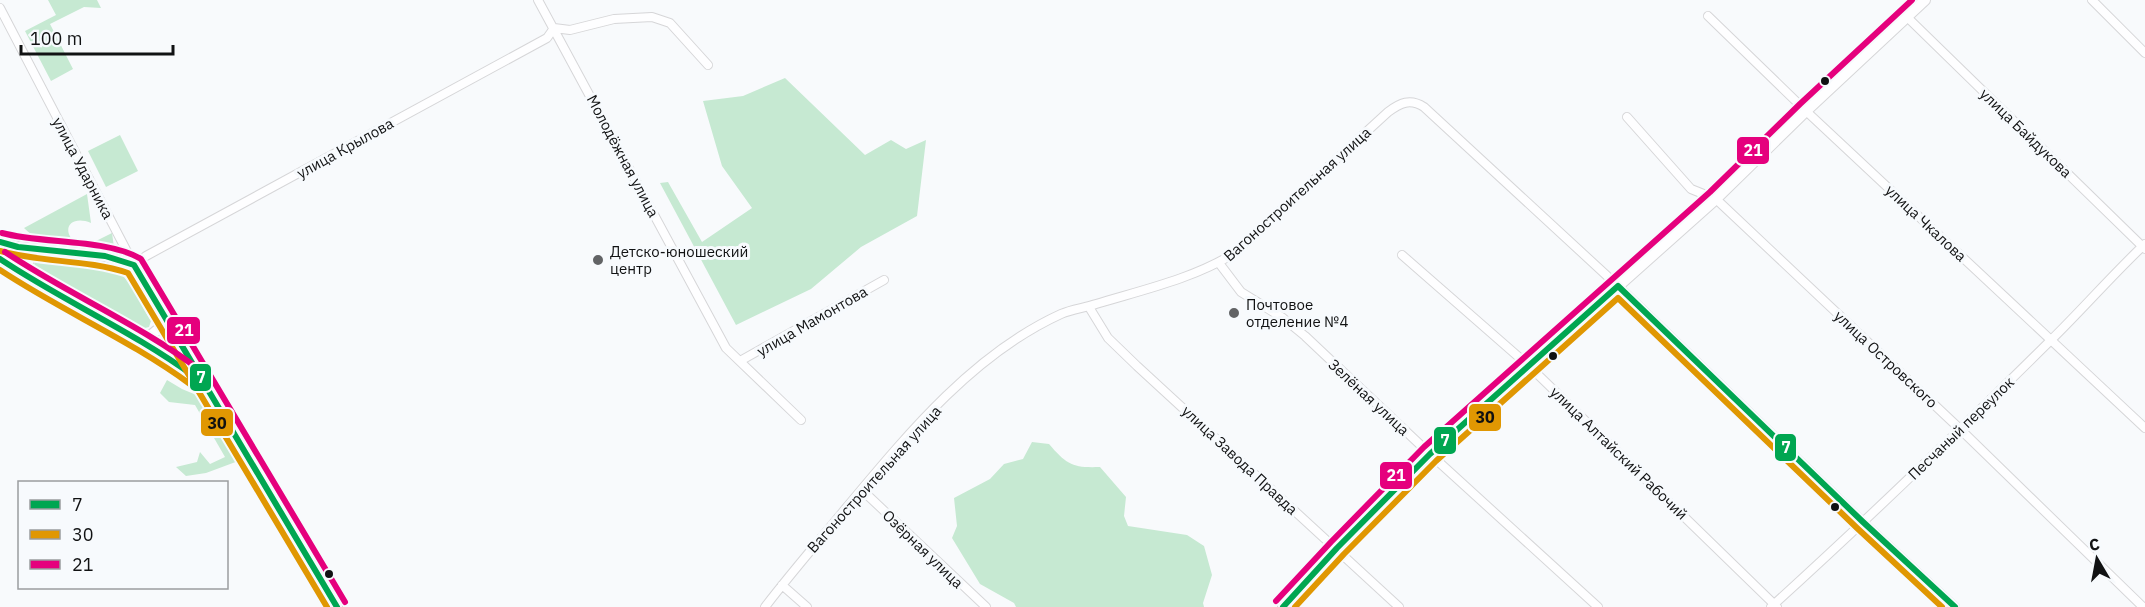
<svg xmlns="http://www.w3.org/2000/svg" width="2145" height="607" font-family="'IBM Plex Sans',sans-serif">
  <style>
    .green { fill: #c6e9d2 }
    .lines { fill: none; stroke-linecap: round; stroke-linejoin: round }
    .minor-casing { stroke: #d6d6d8; stroke-width: 10 }
    .tertiary-casing { stroke: #d6d6d8; stroke-width: 12 }
    .minor { stroke: #fefeff; stroke-width: 8 }
    .tertiary { stroke: #fefeff; stroke-width: 10 }
    .bus-1-casing { stroke: #f7fafd; stroke-width: 10 }
    .bus-2-casing { stroke: #f7fafd; stroke-width: 10 }
    .bus-3-casing { stroke: #f7fafd; stroke-width: 10 }
    .bus-1 { stroke: #00a651; stroke-width: 6 }
    .bus-2 { stroke: #e09702; stroke-width: 6 }
    .bus-3 { stroke: #e5007d; stroke-width: 6 }
    .bus-dot { fill: #111213; stroke: #f7fafd; stroke-width: 2 }
    .poi-dot { fill: #626365; stroke: #f7fafd; stroke-width: 2 }
    .labels { text-anchor: middle; dominant-baseline: central; stroke-width: 6; stroke-linejoin: round; paint-order: stroke }
    .street-label { font-size: 15px; fill: #111213; stroke: #f7fafd }
    .poi-label { font-size: 15px; fill: #111213; stroke: #f7fafd; text-anchor: start }
    .line-badge { stroke: #f7fafd; stroke-width: 2 }
    .badge-label { font-size: 16px; text-anchor: middle; font-weight: bold; fill: #fff }
    .pale-badge-label { font-size: 16px; text-anchor: middle; font-weight: bold; fill: #111 }
  </style>
  <rect width="100%" height="100%" fill="#f8fafc"/>
  <!-- green -->
  <path class="green" d="M48 0H97L101 8 84 7 50 24 73 69 51 81 25 31 56 15Z
    M785 78 865 155 891 140 906 149 926 140 917 216 861 247 811 289 736 325 660 183 668 182 702 242 752 208 722 166 703 101 743 96Z
    M120 135 138 171 106 187 88 151Z
    M87 194 91 223C72 215 60 228 75 243L36 239 24 228Z
    M112 233 114 247 88 245Z
    M39 255C64 258 106 256 124 277 135 289 142 307 151 321L149 327 141 329 35 270 34 261Z
    M167 380 182 389 206 399 241 460 206 473 186 476 176 467 197 462 200 452 210 464 225 457 195 405 169 402 160 393Z
    M1032 442 1049 444C1067 465 1073 468 1100 467L1126 497 1124 516 1128 526 1187 535 1204 546 1212 575 1203 603 1204 607H1016L1014 603 980 584 952 538 957 526 954 498 990 479 1004 464 1023 459Z"/>
  <g class="lines">
    <defs>
      <path id="minor" d="M538 0 726 348 801 420
        M2092 0 2145 53
        M0 8 134 265 146 256 547 38 554 28 570 30 614 19 652 17 670 23 708 65
        M1708 16 1806 111 2145 428
        M1907 17 2145 249
        M1627 117 1691 189 1716 199 1960 429 2143 607
        M1402 255 1529 366 1777 607
        M1219 263 1241 292 1283 318 1305 336 1430 454 1598 607
        M1089 307 1108 338 1137 366 1399 607
        M740 361 884 280
        M862 490 986 607
        M782 585 807 607
        M765 607C791 573 819 541 846 508 907 435 973 354 1061 314 1072 309 1085 308 1096 304 1142 290 1192 279 1233 254L1388 112C1400 103 1410 98 1424 107L1618 286 1863 522 1955 607
        M1771 607C1866 521 1958 432 2049 342 2082 310 2112 275 2145 244"/>
      <path id="tertiary" d="M0 242 18 247 105 256 134 265 337 607
        M0 259 33 281 164 354 181 364 199 380
        M33 280 27 265 31 253 44 250
        M134 335 150 336 161 327 162 311
        M1283 607 1337 548 1430 454 1716 199 1806 111 1925 0"/>
    </defs>
    <!-- minor casing -->
    <use href="#minor" class="minor-casing"/>
    <!-- tertiary casing -->
    <use href="#tertiary" class="tertiary-casing"/>
    <!-- minor -->
    <use href="#minor" class="minor"/>
    <!-- tertiary -->
    <use href="#tertiary" class="tertiary"/>
    <defs>
      <path id="bus-1" d="M0 242 18 247 105 256 134 265 337 607
        M0 259C63 301 134 332 195 377
        M1283 607 1337 548 1430 454 1618 286 1863 522 1955 607"/>
      <path id="bus-2" d="M0 251C42 263 86 259 128 273L327 607
        M0 270C62 311 130 340 190 384
        M1295 607 1344 554 1436 461 1618 298 1857 528 1942 607"/>
      <path id="bus-3" d="M2 233C42 244 109 239 141 259L345 602
        M5 252C68 294 139 324 200 370
        M1276 601 1331 542 1424 447 1710 192 1800 104 1912 0"/>
    </defs>
    <!-- bus-1 casing -->
    <use href="#bus-1" class="bus-1-casing"/>
    <!-- bus-2 casing -->
    <use href="#bus-2" class="bus-2-casing"/>
    <!-- bus-3 casing -->
    <use href="#bus-3" class="bus-3-casing"/>
    <!-- bus-1 -->
    <use href="#bus-1" class="bus-1"/>
    <!-- bus-2 -->
    <use href="#bus-2" class="bus-2"/>
    <!-- bus-3 -->
    <use href="#bus-3" class="bus-3"/>
  </g>
  <!-- markers -->
  <g class="bus-dot">
    <circle cx="1825" cy="81" r="5"/>
    <circle cx="1553" cy="356" r="5"/>
    <circle cx="1835" cy="507" r="5"/>
    <circle cx="329" cy="574" r="5"/>
  </g>
  <g class="poi-dot">
    <circle cx="598" cy="260" r="6"/>
    <circle cx="1234" cy="313" r="6"/>
  </g>
  <g class="labels">
    <!-- street labels -->
    <g class="street-label">
      <text transform="translate(2026 133) rotate(44)">улица Байдукова</text>
      <text transform="translate(345 148) rotate(-29)">улица Крылова</text>
      <text transform="translate(623 156) rotate(62)">Молодёжная улица</text>
      <text transform="translate(83 168) rotate(62)">улица Ударника</text>
      <text transform="translate(1297 194) rotate(-42)">Вагоностроительная улица</text>
      <text transform="translate(1926 223) rotate(43)">улица Чкалова</text>
      <text transform="translate(812 321) rotate(-30)">улица Мамонтова</text>
      <text transform="translate(1886 359) rotate(43)">улица Островского</text>
      <text transform="translate(1369 397) rotate(43)">Зелёная улица</text>
      <text transform="translate(1961 428) rotate(-44)">Песчаный переулок</text>
      <text transform="translate(1619 453) rotate(44)">улица Алтайский Рабочий</text>
      <text transform="translate(1240 460) rotate(43)">улица Завода Правда</text>
      <text transform="translate(874 479) rotate(-48)">Вагоностроительная улица</text>
      <text transform="translate(923 549) rotate(44)">Озёрная улица</text>
    </g>
    <!-- poi labels -->
    <g class="poi-label">
      <text x="610" y="251">Детско-юношеский<tspan x="610" dy="17">центр</tspan></text>
      <text x="1246" y="304">Почтовое<tspan x="1246" dy="17">отделение №4</tspan></text>
    </g>
  </g>
  <g class="line-badge">
    <rect x="1736" y="136" width="34" height="29" rx="6" fill="#e5007d"/>
    <rect x="166" y="316" width="35" height="29" rx="6" fill="#e5007d"/>
    <rect x="189" y="363" width="23" height="29" rx="6" fill="#00a651"/>
    <rect x="1468" y="403" width="34" height="29" rx="6" fill="#e09702"/>
    <rect x="200" y="408" width="34" height="29" rx="6" fill="#e09702"/>
    <rect x="1433" y="426" width="24" height="29" rx="6" fill="#00a651"/>
    <rect x="1774" y="433" width="23" height="29" rx="6" fill="#00a651"/>
    <rect x="1379" y="461" width="34" height="29" rx="6" fill="#e5007d"/>
  </g>
  <g class="badge-label">
    <text x="1753" y="156">21</text>
    <text x="184" y="336">21</text>
    <text x="201" y="383">7</text>
    <text x="1445" y="446">7</text>
    <text x="1786" y="453">7</text>
    <text x="1396" y="481">21</text>
  </g>
  <g class="pale-badge-label">
    <text x="1485" y="423">30</text>
    <text x="217" y="429">30</text>
  </g>
  <!-- legend -->
  <rect x="18" y="481" width="210" height="108" fill="#f7fafd" stroke="#9b9d9f" stroke-width="1.5"/>
  <rect x="30" y="500" width="30" height="9" fill="#00a651" stroke="#9b9d9f" stroke-width="1.5"/>
  <text x="72" y="511" font-size="18" fill="#111213">7</text>
  <rect x="30" y="530" width="30" height="9" fill="#e09702" stroke="#9b9d9f" stroke-width="1.5"/>
  <text x="72" y="541" font-size="18" fill="#111213">30</text>
  <rect x="30" y="560" width="30" height="9" fill="#e5007d" stroke="#9b9d9f" stroke-width="1.5"/>
  <text x="72" y="571" font-size="18" fill="#111213">21</text>
  <!-- north arrow -->
  <g transform="translate(2097 559) rotate(350)" stroke="#f7fafd" stroke-width="4.5" paint-order="stroke">
  <path d="M0-4.5L10 22L0 15L-10 22Z" fill="#111213"/>
  <text y="-9" font-size="16" font-weight="bold" text-anchor="middle" fill="#111213">С</text>
  </g>
  <!-- scale -->
  <path d="M21 45v9h152v-9" fill="none" stroke="#111213" stroke-width="3"/>
  <text x="30" y="45" font-size="18" fill="#111213" stroke="#f7fafd" stroke-width="4.5" paint-order="stroke">100 m</text>
</svg>
